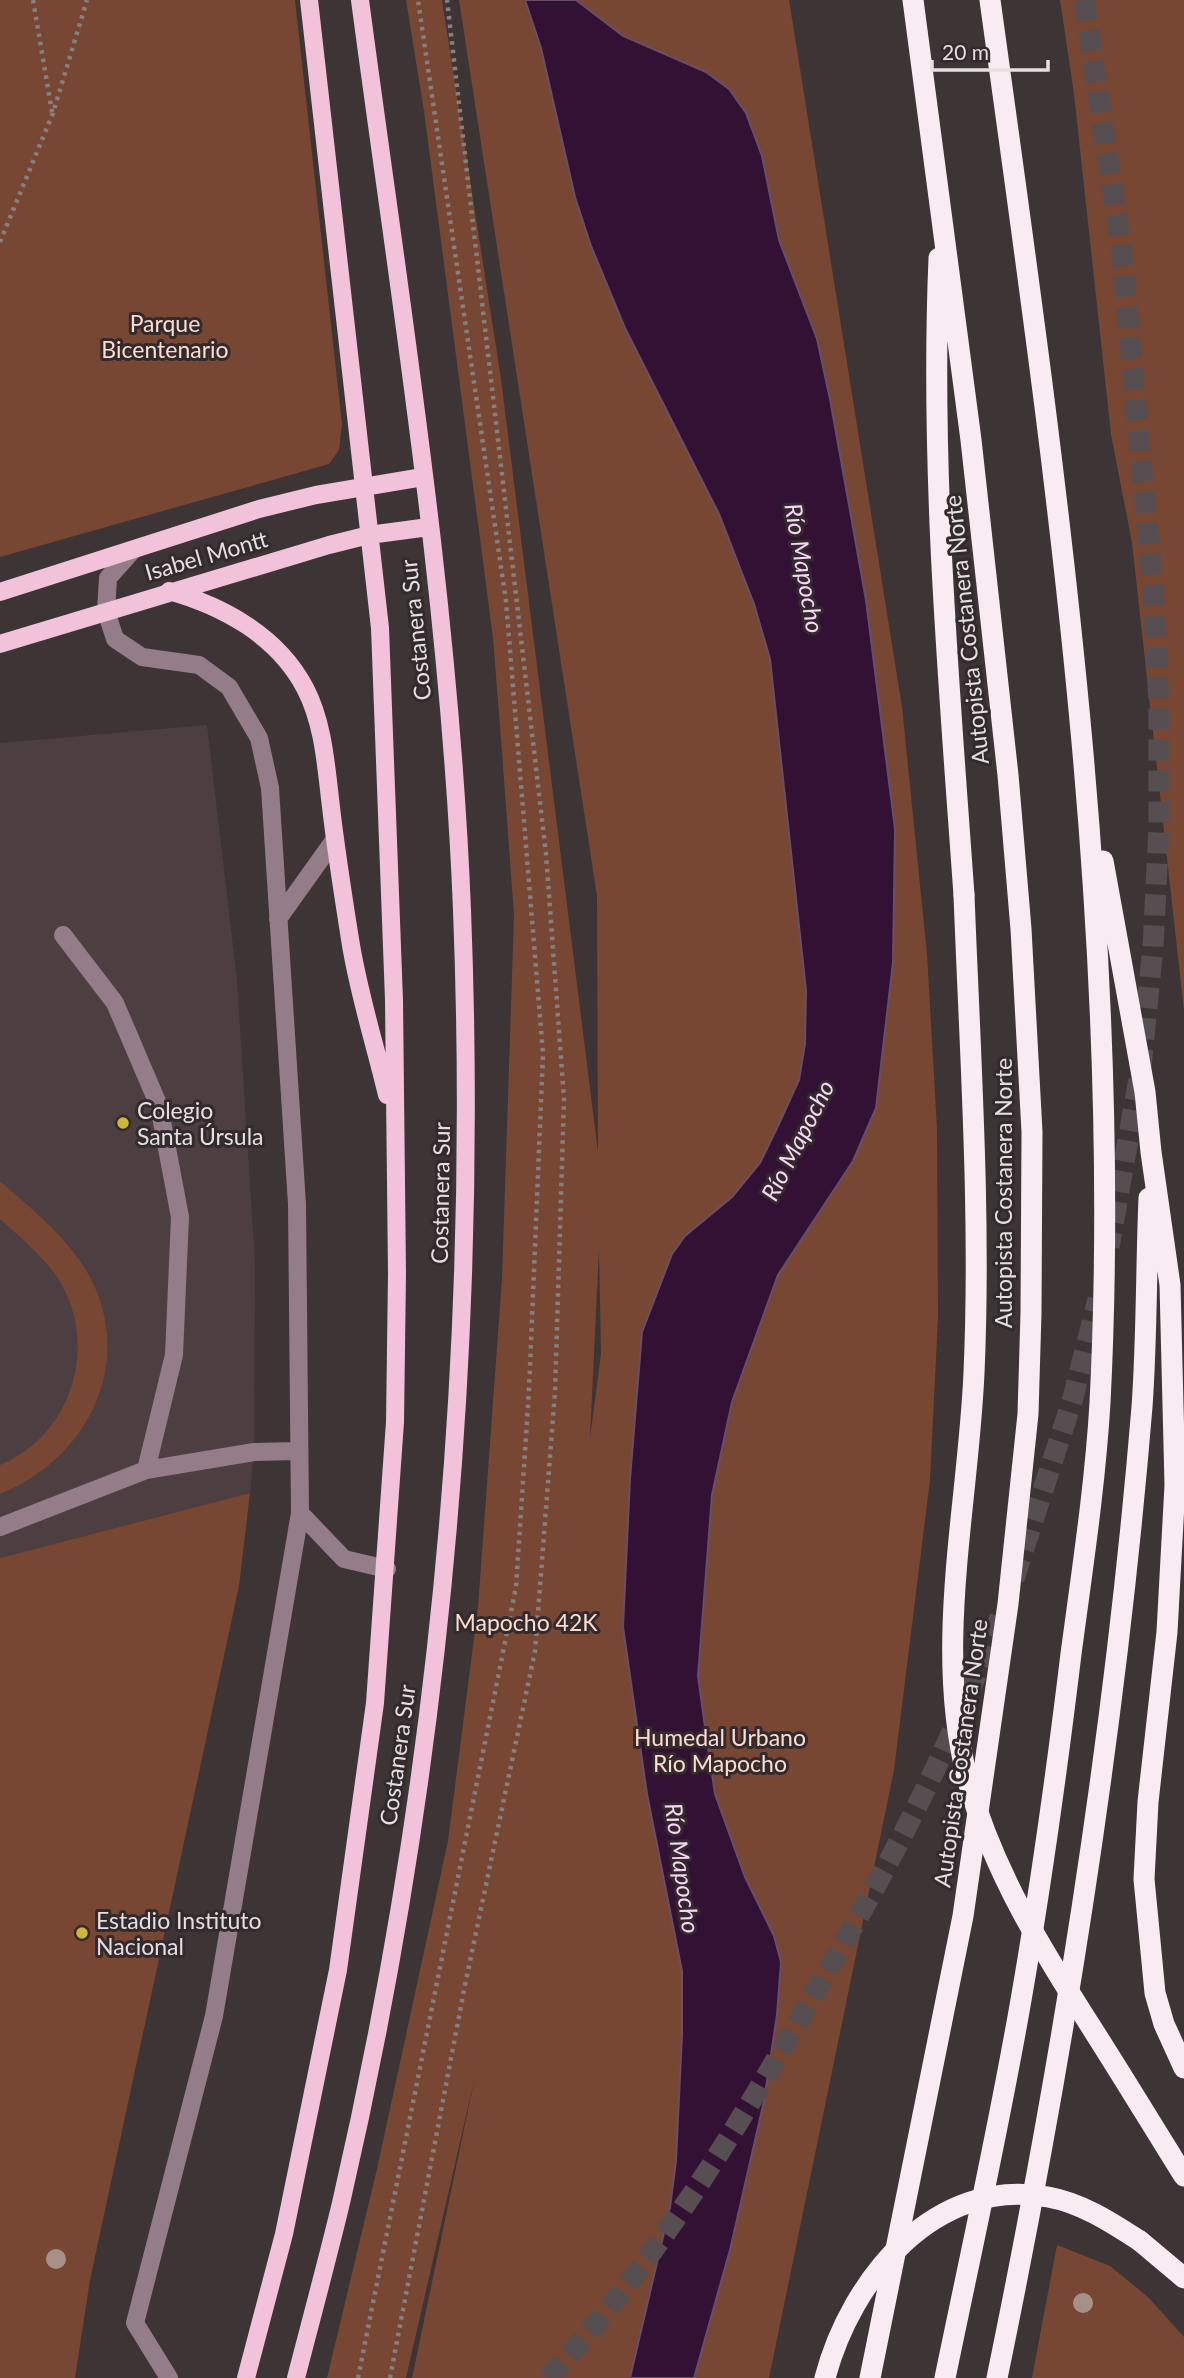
<svg xmlns="http://www.w3.org/2000/svg" width="1184" height="2378" font-family="Lato,sans-serif">
  <style>
    .built { fill: #4d3e41 }
    .green { fill: #774734; fill-rule: evenodd }
    .water { fill: #331134; stroke: #684f68; stroke-width: 2 }
    .lines { fill: none; stroke-linecap: round; stroke-linejoin: round }
    .highway-tunnel { stroke: #564e50; stroke-width: 21; stroke-dasharray: 21 10; stroke-linecap: butt }
    .path { stroke: #878081; stroke-width: 4.5; stroke-dasharray: 3.5 5; stroke-linecap: butt }
    .minor { stroke: #947c88; stroke-width: 18 }
    .major { stroke: #f2c1da; stroke-width: 18 }
    .highway { stroke: #f8ecf2; stroke-width: 21 }
    .highway-bridge { stroke: #f8ecf2; stroke-width: 21 }
    .tree { fill: #a7908a }
    .poi-dot { fill: #d0b736; stroke: #322a2c; stroke-width: 2.5 }
    .labels { text-anchor: middle; dominant-baseline: central; stroke-width: 6; stroke-linejoin: round; paint-order: stroke }
    .park-label { font-size: 23px; fill: #fddbce; stroke: #322a2c }
    .street-label { font-size: 23px; fill: #e5dfe0; stroke: #322a2c }
    .poi-label { font-size: 23px; fill: #e5dfe0; stroke: #322a2c; text-anchor: start }
    .water-label { font-size: 24px; font-style: italic; fill: #fbd5f9; stroke: #322a2c }
  </style>
  <rect width="100%" height="100%" fill="#3d3436"/>
  <!-- built -->
  <path class="built" d="M207 725 237 980 255 1265 254 1452 250 1493 0 1558V743Z"/>
  <!-- green -->
  <path class="green" d="M0 0H295L342 424 339 450 329 464 0 557Z
    M406 0H442L501 379 598 1152 597 896 459 0H789L902 707 927 954 937 1129 938 1317 930 1480 894 1770 769 2378H412L476 2072 406 2378H327L377 2169 448 1841 478 1607 502 1279 514 915 502 752 493 638 424 111ZM599 1249 601 1354 590 1438V1437Z
    M1060 0H1184V1011L1132 543 1111 434 1074 94Z
    M0 1181C30 1208 64 1234 86 1270 138 1358 90 1458 0 1494V1465C70 1436 98 1351 62 1285 47 1259 22 1239 0 1219Z
    M250 1493 239 1586 90 2280 75 2378H0V1558Z
    M1057 2245 1110 2266 1149 2298 1184 2337V2378H1032Z"/>
  <!-- water -->
  <path class="water" d="M525 0H576L623 36 706 72 729 89 746 113 762 156 779 240 817 339 830 399 866 600 895 829 893 962 876 1108 853 1161 778 1275 732 1402 712 1495 698 1676 706 1734 715 1794 745 1877 774 1936 781 1962 777 2015 764 2101 730 2250 694 2378H630L670 2207 676 2161 682 2034V1971L647 1794 623 1627 630 1479 642 1332 672 1254 685 1236 732 1197 760 1163 778 1126 799 1080 805 1044 806 990 770 659 754 604 719 514 625 328 591 246 575 197 541 48Z"/>
  <g class="lines">
    <!-- highway-tunnel -->
    <path class="highway-tunnel" d="M1084 0 1121 246 1153 587 1159 706V827L1153 947 1141 1067 1109 1247
      M1014 1579 1073 1398 1098 1299
      M548 2378C646 2274 721 2155 792 2032 836 1957 880 1882 918 1804 950 1741 976 1675 1003 1610"/>
    <!-- path -->
    <path class="path" d="M33 0 52 112
      M0 242 53 113 87 0
      M358 2378 516 1587 529 1391 543 1054 506 601 418 0
      M390 2378 465 1985 535 1651 555 1392 564 1099 546 854 447 0"/>
    <!-- minor -->
    <path class="minor" d="M133 550 108 578 106 611 115 639 142 657 199 665 229 687 259 738 270 788 297 1204 300 1513 214 2016 135 2323 169 2378
      M278 919 335 839
      M63 935 115 1003 159 1106 180 1217 174 1355 146 1470
      M300 1513 344 1559 387 1569
      M0 1527 146 1470 254 1452 297 1451"/>
    <!-- major -->
    <path class="major" d="M169 591C223 606 278 636 305 688 324 724 326 767 331 807 336 851 343 895 350 939 358 992 375 1044 387 1095
      M0 592 259 509 316 495 423 477
      M0 644 329 545 369 535 429 527
      M246 2378 284 2234 338 1970 375 1703 395 1422 397 1274 394 1000 380 628 309 0
      M296 2378C311 2320 327 2261 341 2203 439 1780 479 1344 462 910 450 605 400 302 360 0"/>
    <!-- highway -->
    <path class="highway" d="M939 258C930 471 949 683 964 895
      M1103 861 1145 1092 1151 1152 1170 1285 1175 1485 1167 1632 1148 1802 1144 1879 1155 1993 1164 2024 1184 2068
      M1140 2241 1184 2278
      M870 2378 963 1916 1008 1604 1028 1414 1031 1313 1032 1132 1021 929 1008 775 971 440 913 0
      M945 2378C971 2252 999 2127 1021 2000 1041 1885 1057 1770 1071 1654 1082 1571 1095 1487 1100 1403 1124 932 1054 465 990 0
      M997 2378C1063 2058 1115 1734 1142 1407 1147 1338 1146 1268 1149 1198"/>
    <!-- highway-bridge -->
    <path class="highway-bridge" d="M964 895C970 1054 981 1214 974 1373 968 1508 933 1649 968 1781 994 1874 1044 1953 1095 2033 1125 2080 1154 2128 1184 2176
      M825 2378C851 2279 935 2176 1048 2197 1082 2203 1112 2223 1140 2241"/>
  </g>
  <!-- trees -->
  <g class="tree">
    <circle cx="56" cy="2259" r="10"/>
    <circle cx="1083" cy="2303" r="10"/>
  </g>
  <!-- markers -->
  <g class="poi-dot">
    <circle cx="123" cy="1123" r="7"/>
    <circle cx="82" cy="1933" r="7"/>
  </g>
  <g class="labels">
    <!-- park labels -->
    <g class="park-label">
      <text x="165" y="323">Parque<tspan x="165" dy="26">Bicentenario</tspan></text>
      <text x="526" y="1622">Mapocho 42K</text>
      <text x="720" y="1737">Humedal Urbano<tspan x="720" dy="26">Río Mapocho</tspan></text>
    </g>
    <!-- street labels -->
    <g class="street-label">
      <text transform="translate(206 555) rotate(-16)">Isabel Montt</text>
      <text transform="translate(415 630) rotate(-96)">Costanera Sur</text>
      <text transform="translate(966 630) rotate(-96)">Autopista Costanera Norte</text>
      <text transform="translate(440 1193) rotate(-89)">Costanera Sur</text>
      <text transform="translate(1003 1193) rotate(-90)">Autopista Costanera Norte</text>
      <text transform="translate(960 1753) rotate(-82)">Autopista Costanera Norte</text>
      <text transform="translate(397 1755) rotate(-82)">Costanera Sur</text>
    </g>
    <!-- poi labels -->
    <g class="poi-label">
      <text x="137" y="1110">Colegio<tspan x="137" dy="26">Santa Úrsula</tspan></text>
      <text x="96" y="1920">Estadio Instituto<tspan x="96" dy="26">Nacional</tspan></text>
    </g>
    <!-- water labels -->
    <g class="water-label">
      <text transform="translate(805 568) rotate(80)">Río Mapocho</text>
      <text transform="translate(797 1140) rotate(-63)">Río Mapocho</text>
      <text transform="translate(683 1868) rotate(82)">Río Mapocho</text>
    </g>
  </g>
  <!-- scale -->
  <path d="M932 60v10h116v-10" fill="none" stroke="#e5dfe0" stroke-width="3.5"/>
  <text x="942" y="60" font-size="21" fill="#e5dfe0" stroke="#322a2c" stroke-width="5" paint-order="stroke">20 m</text>
</svg>
